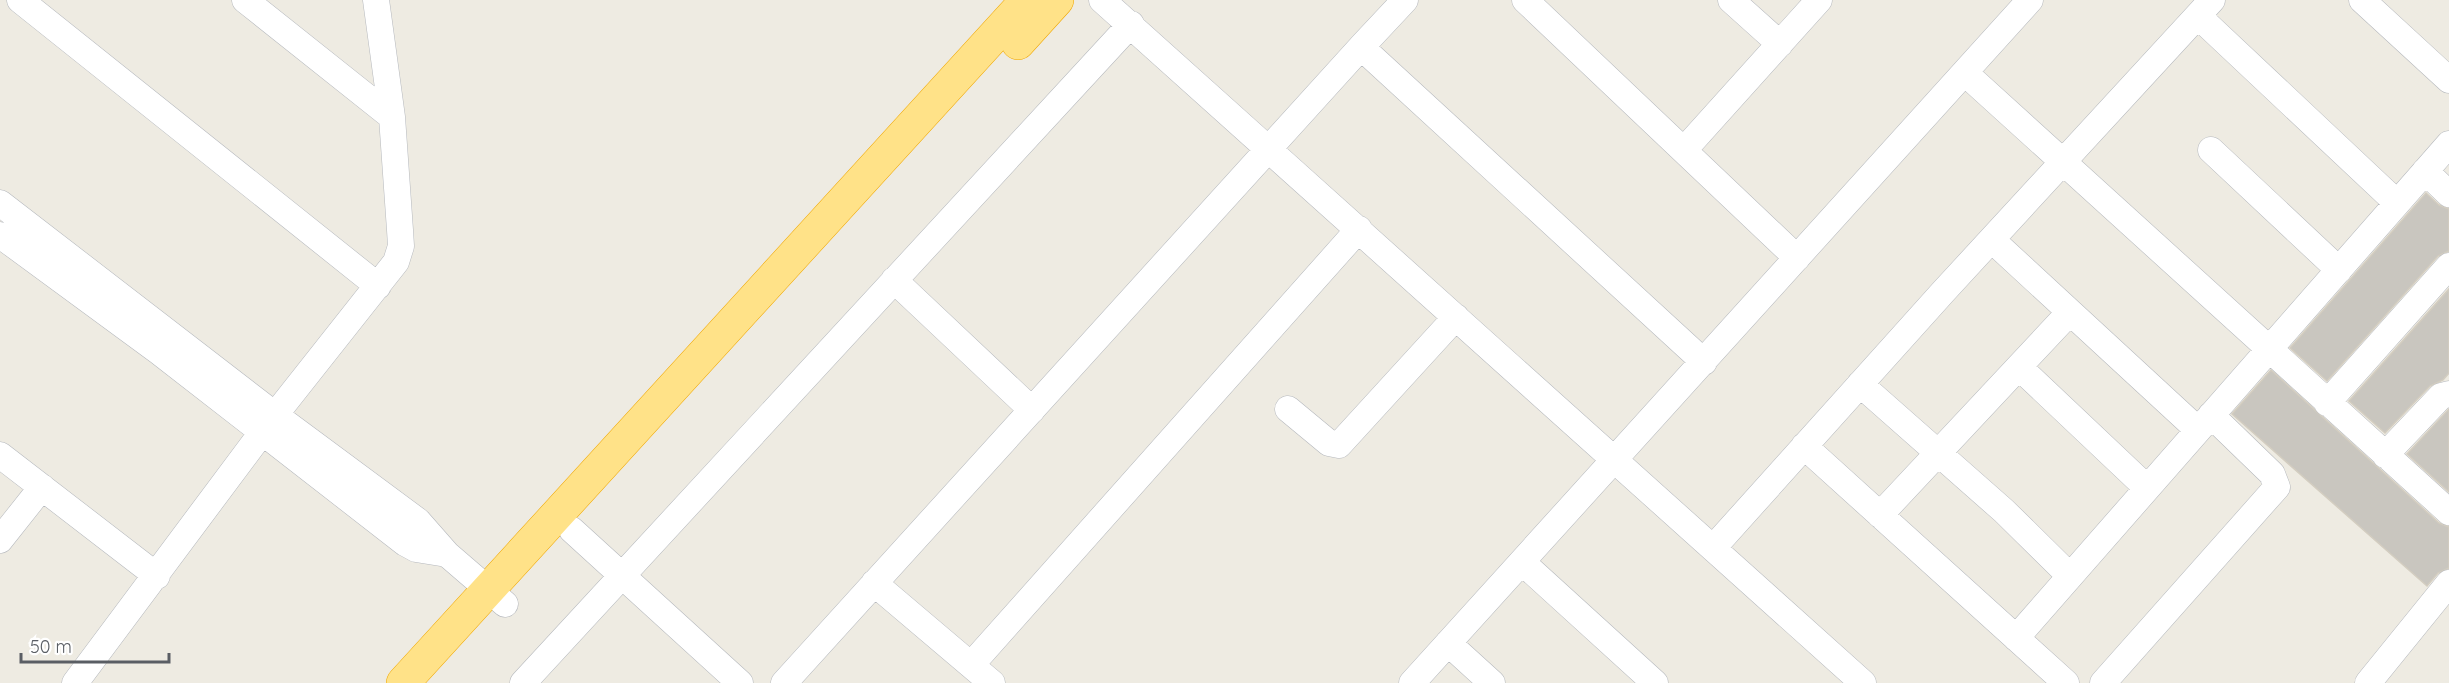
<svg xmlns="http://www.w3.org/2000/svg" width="2449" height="683" font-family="Quicksand,sans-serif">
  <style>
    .building { fill: #c9c6bf; stroke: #d3cdc0; stroke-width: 1.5 }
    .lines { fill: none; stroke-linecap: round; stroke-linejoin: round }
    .minor-casing { stroke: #b5b8bd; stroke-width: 27 }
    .highway-casing { stroke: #f0a700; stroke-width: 34 }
    .minor { stroke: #fff; stroke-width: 26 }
    .highway { stroke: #ffe288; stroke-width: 33 }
  </style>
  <rect width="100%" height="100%" fill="#eeebe2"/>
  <!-- building -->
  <path class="building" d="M2426 193 2439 205 2449 209V251L2438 256 2327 381 2290 348Z
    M2449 289V373L2443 380 2430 386 2385 433 2349 401Z
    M2271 370 2439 523 2449 527V568L2438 573 2427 586 2232 414Z
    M2449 409V492L2407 454Z"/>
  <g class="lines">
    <defs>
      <path id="minor" d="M20 0 378 286
        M245 0 392 117
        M1102 0 1863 683
        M1525 0 1797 258
        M1731 0 1780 44
        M2362 0 2449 80
        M2198 16 2397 203
        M1361 47 1405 0
        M1965 73 2449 512
        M1684 150 1819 0
        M2211 150 2339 270
        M2425 171 2449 194
        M0 203 275 415 418 521 447 554 505 604
        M0 235 158 351 405 543 416 549 447 554
        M1992 240 2198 430
        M894 280 1032 410
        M2019 367 2147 488
        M1860 384 2004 511 2070 576
        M2327 403 2449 266
        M1288 409 1329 443 1339 445 1456 317
        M1804 446 2066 683
        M0 455 157 576
        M2385 455 2441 396 2449 394
        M1880 515 2070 312
        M572 530 740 683
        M0 540 42 487
        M1713 548 1943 292 2212 0
        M1522 562 1655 683
        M874 583 992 683
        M2016 638 2449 144
        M1448 643 1492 683
        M971 665 1359 229
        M75 683 275 415 396 262 401 246 400 230 392 117 376 0
        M523 683 1131 24
        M784 683 1361 47 1704 362
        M1412 683 2030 0
        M2103 683 2277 487 2272 474 2211 415
        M2368 683 2449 583"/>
      <path id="highway" d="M1018 43 1057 0
        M403 683 1027 0"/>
    </defs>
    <!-- minor casing -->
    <use href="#minor" class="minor-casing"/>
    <!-- highway casing -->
    <use href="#highway" class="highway-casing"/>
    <!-- minor -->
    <use href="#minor" class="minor"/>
    <!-- highway -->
    <use href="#highway" class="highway"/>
  </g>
  <!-- scale -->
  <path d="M21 653v9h148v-9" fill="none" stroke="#5a5e64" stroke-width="3"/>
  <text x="30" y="653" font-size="18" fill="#5a5e64" stroke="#ffffff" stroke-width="4.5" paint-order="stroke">50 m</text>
</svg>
